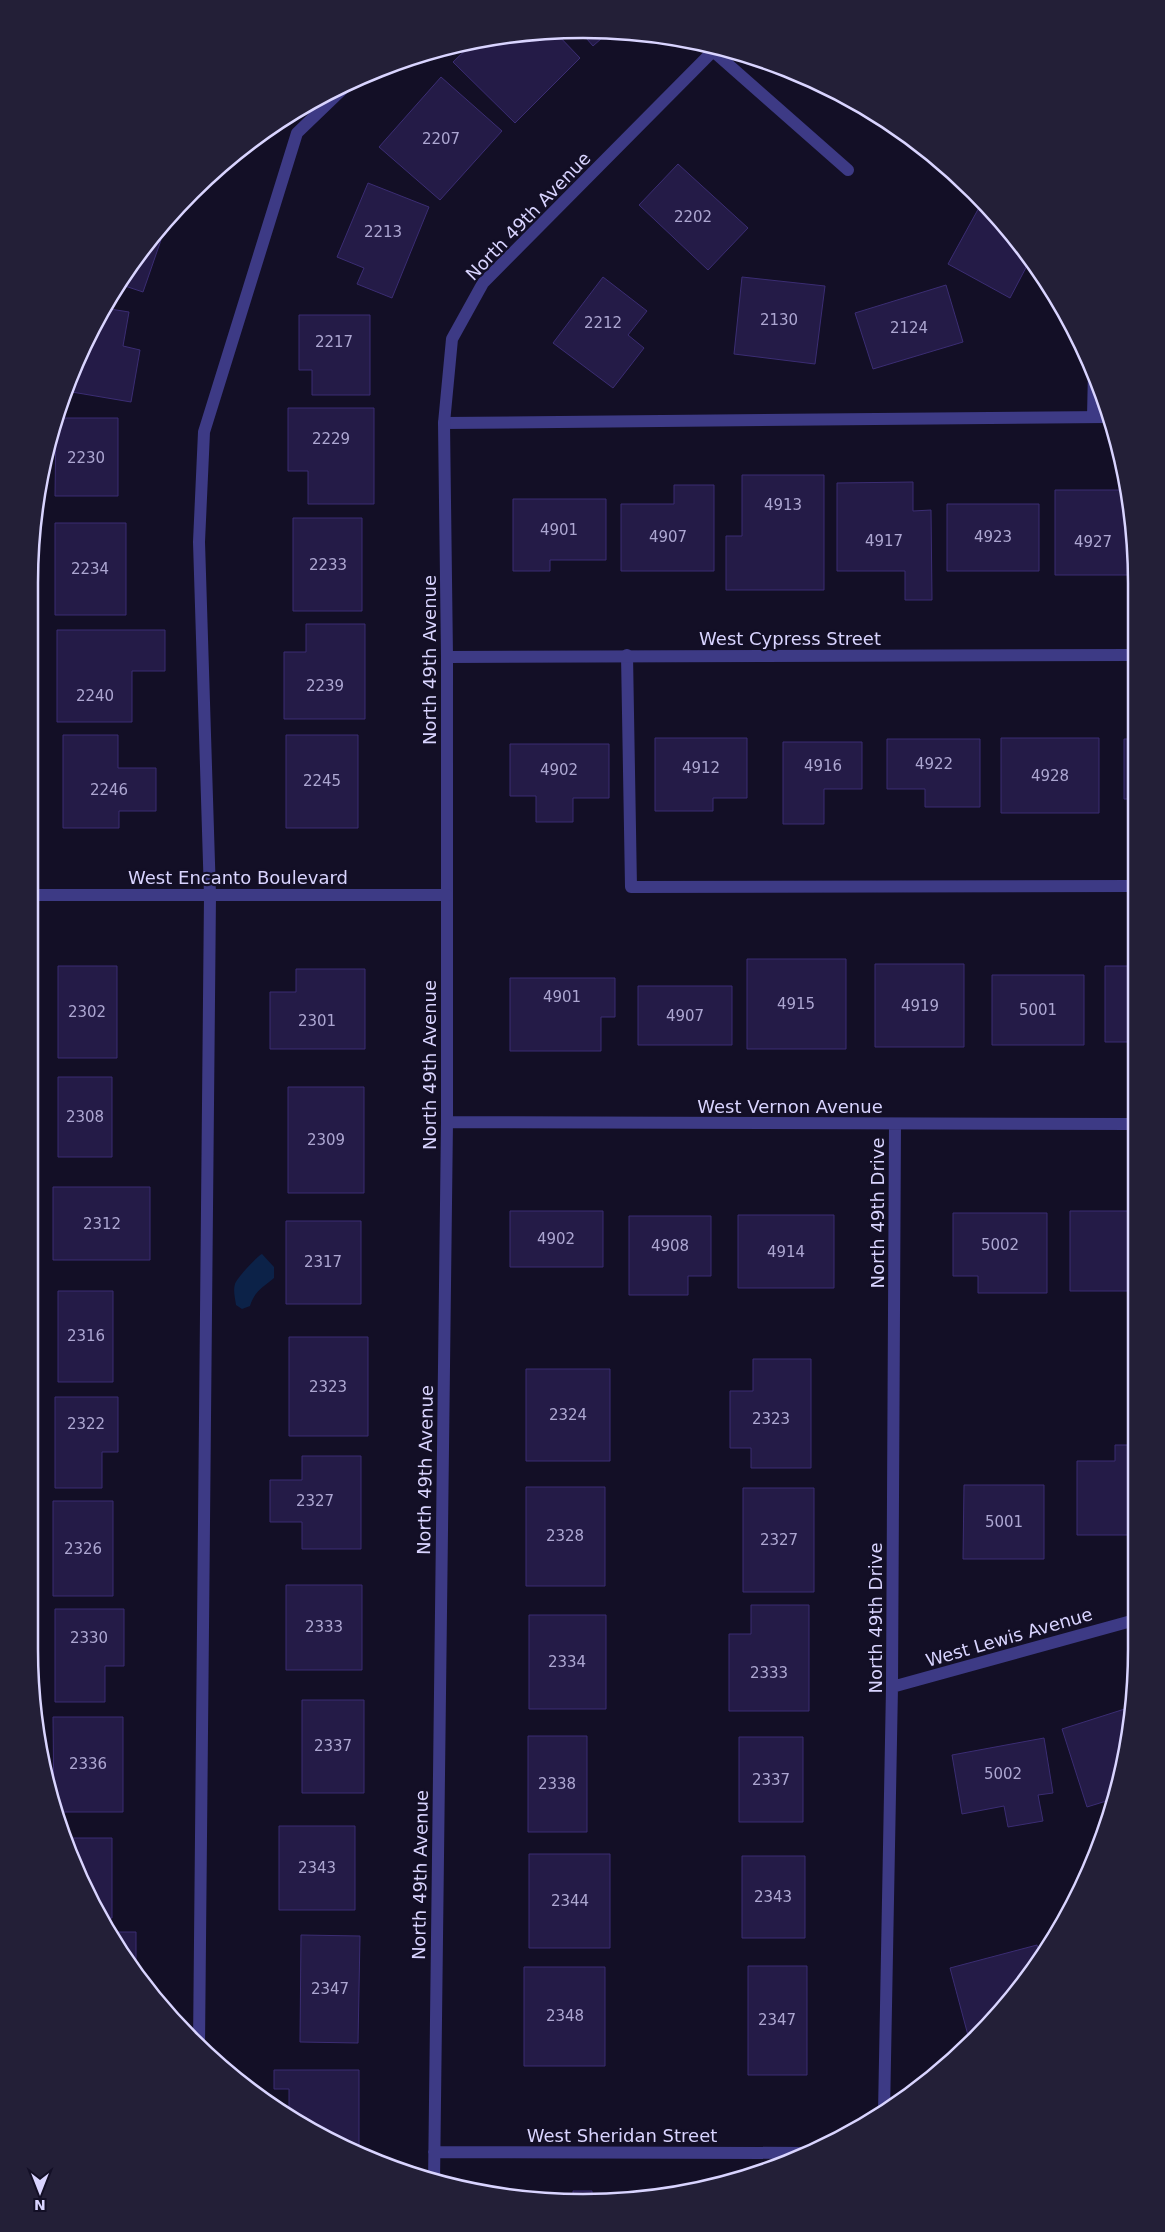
<svg xmlns="http://www.w3.org/2000/svg" width="1165" height="2232" font-family="'DejaVu Sans',sans-serif">
  <style>
    .water { fill: #0c2248 }
    .building { fill: #241b47; stroke: #3b2d73 }
    .lines { fill: none; stroke-linecap: round; stroke-linejoin: round }
    .service { stroke: #3d3a85; stroke-width: 12 }
    .minor { stroke: #3d3a85; stroke-width: 12 }
    .tertiary { stroke: #3d3a85; stroke-width: 12 }
    .labels { text-anchor: middle; dominant-baseline: central; stroke-width: 4.5; stroke-linejoin: round; paint-order: stroke }
    .number-label { font-size: 15px; fill: #aca6d1 }
    .street-label { font-size: 18px; fill: #d9d4ff; stroke: #130f26 }
    .rim { fill: none; stroke: #d9d4ff; stroke-width: 2.5 }
  </style>
  <rect width="100%" height="100%" fill="#130f26"/>
  <!-- water -->
  <path class="water" d="M262 1254 274 1267V1278C263 1287 254 1292 250 1306L242 1309 236 1305C235 1298 233 1290 235 1284 236 1279 257 1256 262 1254Z"/>
  <!-- building -->
  <path class="building" d="M611 30 593 46 580 31Z
    M555 32 580 58 515 123 453 62 474 42 511 33Z
    M441 77 502 131 440 200 379 147Z
    M678 164 748 228 708 270 639 205Z
    M368 183 429 207 392 298 357 284 364 268 337 257Z
    M981 204 1030 260 1010 298 948 264Z
    M151 237 161 240 143 292 119 284 143 245Z
    M603 277 647 311 628 335 644 348 613 388 553 343Z
    M742 277 825 286 815 364 734 354Z
    M946 285 963 342 873 369 855 313Z
    M104 308 129 312 123 346 140 350 131 402 66 391 86 337Z
    M299 315H370V395H312V370H299Z
    M288 408H374V504H308V471H288Z
    M56 418H118V496H55Z
    M742 475H824V590H726V536H742Z
    M913 482V511L931 510 932 600H905V571H837V483Z
    M674 485H714V571H621V504H674Z
    M1055 490H1126L1131 510 1132 575H1055Z
    M513 499H606V560H550V571H513Z
    M947 504H1039V571H947Z
    M293 518H362V611H293Z
    M55 523H126V615H55Z
    M306 624H365V719H284V652H306Z
    M57 630H165V671H132V722H57Z
    M63 735H118V768H156V811H119V828H63Z
    M286 735H358V828H286Z
    M655 738H747V798H713V811H655Z
    M1001 738H1099V813H1001Z
    M887 739H980V807H925V789H887Z
    M1124 739H1132V799H1124Z
    M783 742H862V789H824V824H783Z
    M510 744H609V798H573V822H536V796H510Z
    M747 959H846V1049H747Z
    M875 964H964V1047H875Z
    M58 966H117V1058H58Z
    M1105 966H1133V1042H1105Z
    M296 969H365V1049H270V992H296Z
    M992 975H1084V1045H992Z
    M510 978H615V1017H601V1051H510Z
    M638 986H732V1045H638Z
    M58 1077H112V1157H58Z
    M288 1087H364V1193H288Z
    M53 1187H150V1260H53Z
    M510 1211H603V1267H510Z
    M1070 1211H1134V1291H1070Z
    M953 1213H1047V1293H978V1276H953Z
    M738 1215H834V1288H738Z
    M629 1216H711V1276H688V1295H629Z
    M286 1221H361V1304H286Z
    M58 1291H113V1382H58Z
    M289 1337H368V1436H289Z
    M753 1359H811V1468H751V1448H730V1391H753Z
    M526 1369H610V1461H526Z
    M55 1397H118V1452H102V1488H55Z
    M1115 1445H1134L1135 1535H1077V1461H1115Z
    M302 1456H361V1549H302V1522H270V1480H302Z
    M964 1485H1044V1559H963Z
    M526 1487H605V1586H526Z
    M743 1488H814V1592H743Z
    M53 1501H113V1596H53Z
    M286 1585H362V1670H286Z
    M751 1605H809V1711H729V1634H751Z
    M55 1609H124V1666H105V1702H55Z
    M529 1615H606V1709H529Z
    M302 1700H364V1793H302Z
    M1131 1707 1116 1798 1087 1807 1062 1729Z
    M53 1717H123V1812H54Z
    M528 1736H587V1832H528Z
    M739 1737H803V1822H739Z
    M1044 1738 1053 1793 1038 1795 1043 1821 1008 1827 1004 1806 962 1814 952 1755Z
    M279 1826H355V1910H279Z
    M63 1838H112V1918H99Z
    M529 1854H610V1948H529Z
    M742 1856H805V1938H742Z
    M107 1932H136V1975Z
    M301 1935 360 1936 358 2043 300 2042Z
    M1037 1945 1040 1957 1022 1987 974 2038 969 2039 950 1968Z
    M748 1966H807V2075H748Z
    M524 1967H605V2066H524Z
    M274 2070H359V2155L289 2117V2089H274Z
    M573 2191H592V2202H573Z"/>
  <g class="lines">
    <!-- service -->
    <path class="service" d="M1093 417 1094 370
      M444 423 1107 417
      M627 655 631 887 1133 886
      M199 2046 210 895 199 542 204 432 297 133 349 83"/>
    <!-- minor -->
    <path class="minor" d="M713 51 848 170
      M447 657 1132 655
      M447 1122 1133 1124
      M892 1687 1135 1620
      M884 2113 892 1687 895 1124
      M434 2152 809 2153
      M434 2183 447 1122V657L444 423 452 339 483 283 718 46"/>
    <!-- tertiary -->
    <path class="tertiary" d="M30 895H447"/>
  </g>
  <g class="labels">
    <!-- number labels -->
    <g class="number-label">
      <text x="441" y="139">2207</text>
      <text x="693" y="217">2202</text>
      <text x="383" y="232">2213</text>
      <text x="779" y="320">2130</text>
      <text x="603" y="323">2212</text>
      <text x="909" y="328">2124</text>
      <text x="334" y="342">2217</text>
      <text x="331" y="439">2229</text>
      <text x="86" y="458">2230</text>
      <text x="783" y="505">4913</text>
      <text x="559" y="530">4901</text>
      <text x="668" y="537">4907</text>
      <text x="993" y="537">4923</text>
      <text x="884" y="541">4917</text>
      <text x="1093" y="542">4927</text>
      <text x="328" y="565">2233</text>
      <text x="90" y="569">2234</text>
      <text x="325" y="686">2239</text>
      <text x="95" y="696">2240</text>
      <text x="934" y="764">4922</text>
      <text x="823" y="766">4916</text>
      <text x="701" y="768">4912</text>
      <text x="559" y="770">4902</text>
      <text x="1050" y="776">4928</text>
      <text x="322" y="781">2245</text>
      <text x="109" y="790">2246</text>
      <text x="562" y="997">4901</text>
      <text x="796" y="1004">4915</text>
      <text x="920" y="1006">4919</text>
      <text x="1038" y="1010">5001</text>
      <text x="87" y="1012">2302</text>
      <text x="685" y="1016">4907</text>
      <text x="317" y="1021">2301</text>
      <text x="85" y="1117">2308</text>
      <text x="326" y="1140">2309</text>
      <text x="102" y="1224">2312</text>
      <text x="556" y="1239">4902</text>
      <text x="1000" y="1245">5002</text>
      <text x="670" y="1246">4908</text>
      <text x="786" y="1252">4914</text>
      <text x="323" y="1262">2317</text>
      <text x="86" y="1336">2316</text>
      <text x="328" y="1387">2323</text>
      <text x="568" y="1415">2324</text>
      <text x="771" y="1419">2323</text>
      <text x="86" y="1424">2322</text>
      <text x="315" y="1501">2327</text>
      <text x="1004" y="1522">5001</text>
      <text x="565" y="1536">2328</text>
      <text x="779" y="1540">2327</text>
      <text x="83" y="1549">2326</text>
      <text x="324" y="1627">2333</text>
      <text x="89" y="1638">2330</text>
      <text x="567" y="1662">2334</text>
      <text x="769" y="1673">2333</text>
      <text x="333" y="1746">2337</text>
      <text x="88" y="1764">2336</text>
      <text x="1003" y="1774">5002</text>
      <text x="771" y="1780">2337</text>
      <text x="557" y="1784">2338</text>
      <text x="317" y="1868">2343</text>
      <text x="773" y="1897">2343</text>
      <text x="570" y="1901">2344</text>
      <text x="330" y="1989">2347</text>
      <text x="565" y="2016">2348</text>
      <text x="777" y="2020">2347</text>
    </g>
    <!-- street labels -->
    <g class="street-label">
      <text transform="translate(528 216) rotate(-46)">North 49th Avenue</text>
      <text x="790" y="638">West Cypress Street</text>
      <text transform="translate(429 660) rotate(-90)">North 49th Avenue</text>
      <text x="238" y="877">West Encanto Boulevard</text>
      <text transform="translate(429 1065) rotate(-90)">North 49th Avenue</text>
      <text x="790" y="1106">West Vernon Avenue</text>
      <text transform="translate(877 1213) rotate(-90)">North 49th Drive</text>
      <text transform="translate(425 1470) rotate(-89)">North 49th Avenue</text>
      <text transform="translate(875 1618) rotate(-90)">North 49th Drive</text>
      <text transform="translate(1009 1637) rotate(-16)">West Lewis Avenue</text>
      <text transform="translate(420 1875) rotate(-89)">North 49th Avenue</text>
      <text x="622" y="2135">West Sheridan Street</text>
    </g>
  </g>
  <!-- crop -->
  <path d="M0 0H1165V2232H0ZM583 38H583A545 545 0 0 1 1128 583V1649A545 545 0 0 1 583 2194H583A545 545 0 0 1 38 1649V583A545 545 0 0 1 583 38Z" fill="#231f37" fill-rule="evenodd"/>
  <path class="rim" d="M583 38H583A545 545 0 0 1 1128 583V1649A545 545 0 0 1 583 2194H583A545 545 0 0 1 38 1649V583A545 545 0 0 1 583 38Z"/>
  <!-- north arrow -->
  <g transform="translate(40 2192) rotate(180)" stroke="#130f26" stroke-width="4" paint-order="stroke">
  <path d="M0-4L9 19L0 12L-9 19Z" fill="#d9d4ff"/>
  <text y="-8" font-size="14" font-weight="bold" text-anchor="middle" fill="#d9d4ff">N</text>
  </g>
</svg>
